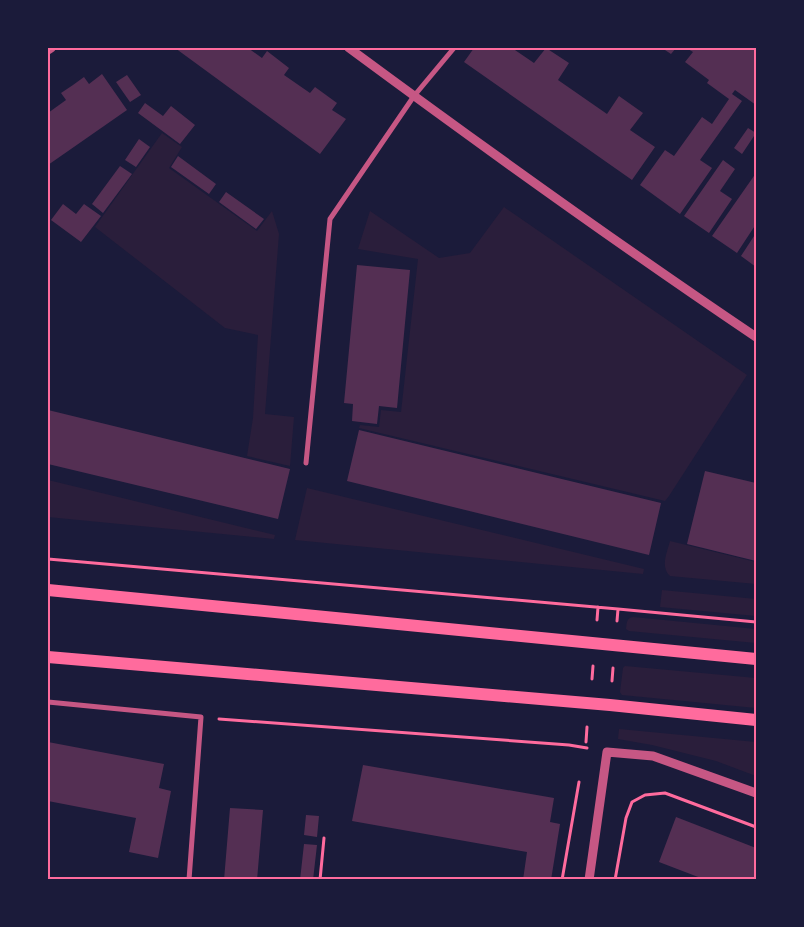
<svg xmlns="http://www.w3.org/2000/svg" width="804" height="927" font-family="'Space Grotesk',sans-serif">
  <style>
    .green { fill: #2a1e3b }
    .building { fill: #542f53 }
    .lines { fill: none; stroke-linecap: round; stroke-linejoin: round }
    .path { stroke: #ff6b9d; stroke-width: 3 }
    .minor { stroke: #c65784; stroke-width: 5 }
    .tertiary { stroke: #c65784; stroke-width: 9 }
    .primary { stroke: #ff6b9d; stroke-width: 12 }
    .neatline { fill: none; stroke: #ff6b9d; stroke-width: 2 }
  </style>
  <rect width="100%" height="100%" fill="#1b1b3a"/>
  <!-- green -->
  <path class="green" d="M162 133 182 147 169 168 257 231 272 211 279 234 265 414 294 417 290 466 247 456 253 418 258 335 225 328 95 227Z
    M504 207 747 375 669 496 665 501 359 428 360 425 379 427 381 410 401 412 418 259 358 249 370 211 439 258 470 253Z
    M48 480 275 535 274 539 48 517Z
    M307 488 644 569 643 574 295 540Z
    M670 541 756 562V584L670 576C660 567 667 553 670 541Z
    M662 590 756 599V616L660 607Z
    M633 617 756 629V643L629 631 626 629C627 623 626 618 633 617Z
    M625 666 756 678V708L622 695 620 692 623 668Z
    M619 729 756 742V776L716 761 652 745 618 739Z"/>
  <!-- building -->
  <path class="building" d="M175 48H248L262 58 267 51 289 68 284 75 310 93 315 87 337 103 332 110 346 119 320 154Z
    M474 48H512L534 63 546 48 569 63 558 80 607 114 619 96 643 113 630 130 655 147 632 180 464 62Z
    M662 48H676L671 54Z
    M689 48H756V105L735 90 732 94 742 101 700 160 712 168 680 214 640 185 665 150 674 156 702 117 712 124 729 99 707 83 709 80 685 62 693 52 688 49Z
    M102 74 127 110 48 165V113L66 100 61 93 73 85 84 77 89 84Z
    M127 75 141 95 130 102 116 82Z
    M145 103 163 116 171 106 195 125 180 144 138 113Z
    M748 128 756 133 742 154 734 148Z
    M139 139 150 147 136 167 125 160Z
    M178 156 216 184 209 194 171 167Z
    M723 160 735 169 720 191 732 199 709 233 684 216Z
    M120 166 132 174 103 213 92 204Z
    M756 173V224L737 253 712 236Z
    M226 192 264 219 256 229 219 202Z
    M63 204 76 214 84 204 101 216 81 242 51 220Z
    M756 233V267L741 256Z
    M357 265 410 270 397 408 379 406 377 424 352 421 353 404 344 403Z
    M48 410 290 469 278 519 48 464Z
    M359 430 661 503 649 555 347 481Z
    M705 471 756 483V561L687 544Z
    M48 742 164 764 159 788 171 791 158 858 129 852 136 818 48 801Z
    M363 765 554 798 550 822 560 824 551 880H523L527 852 352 821Z
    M230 808 263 810 257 880H224Z
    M306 815 319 816 317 837 304 835Z
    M676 817 756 848V880H706L659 862Z
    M304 844 317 845 313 880H300Z"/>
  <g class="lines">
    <!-- path -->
    <path class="path" d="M48 559 618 609 756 622
      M597 620 598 607
      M617 621 618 609
      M592 679 593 666
      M612 681 613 668
      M219 719 569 745 587 748
      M586 742 587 727
      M48 879V880
      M320 880 324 838
      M562 880 579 782
      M615 880 626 818 632 802 645 795 665 793 756 827"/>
    <!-- minor -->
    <path class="minor" d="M306 463 330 219 414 96 454 48
      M48 702 201 717 189 880"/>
    <!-- tertiary -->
    <path class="tertiary" d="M349 48C483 147 618 244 756 337
      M48 50 51 48
      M589 880 607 752 653 756 756 793"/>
    <!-- primary -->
    <path class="primary" d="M48 590 756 659
      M48 657 610 705 756 720"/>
  </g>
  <!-- border -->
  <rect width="804" height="927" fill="none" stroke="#1b1b3a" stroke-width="98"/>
  <rect x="49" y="49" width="706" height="829" class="neatline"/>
</svg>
